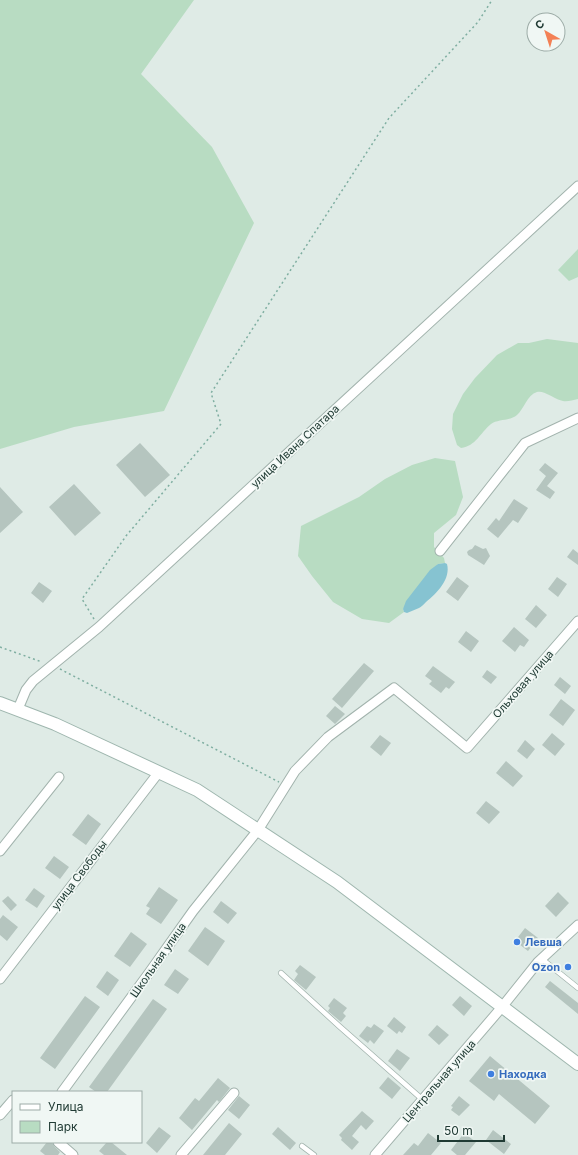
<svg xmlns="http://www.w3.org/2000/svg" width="578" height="1155" font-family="Inter,sans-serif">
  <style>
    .green { fill: #b8dcc2 }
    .water { fill: #86c3d1 }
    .building { fill: #b5c5bf }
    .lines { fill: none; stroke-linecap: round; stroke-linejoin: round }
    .lane-casing { stroke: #a2b3ad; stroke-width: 6 }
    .street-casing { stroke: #a2b3ad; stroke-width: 11 }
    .secondary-casing { stroke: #9eb6ae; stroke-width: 14 }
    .path { stroke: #7faea1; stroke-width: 1.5; stroke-dasharray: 2 3; stroke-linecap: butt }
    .lane { stroke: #fff; stroke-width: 4.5 }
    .street { stroke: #fff; stroke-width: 9 }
    .secondary { stroke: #fff; stroke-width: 12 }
    .shop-dot { fill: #3f7fe0; stroke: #f0f7f4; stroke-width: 1.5 }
    .labels { text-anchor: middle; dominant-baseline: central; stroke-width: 3.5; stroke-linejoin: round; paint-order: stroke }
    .street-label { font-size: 11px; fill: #203b34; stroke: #f0f7f4 }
    .shop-label { font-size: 11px; font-weight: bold; fill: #366cbe; stroke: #f0f7f4; text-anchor: start }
  </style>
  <rect width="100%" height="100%" fill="#dfebe6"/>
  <!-- green -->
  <path class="green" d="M0 0H194L141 74 212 147 254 223 164 411 74 427 0 449Z
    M578 249V277L569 281 558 270Z
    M547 339 578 343V399C573 400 567 402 563 401 556 400 544 390 537 392 527 395 524 409 517 415 510 421 498 419 491 424 480 433 476 446 461 448L457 445 452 429 453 414 463 394 475 378 497 355 518 343H529Z
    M435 458 455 461 463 497 456 515 434 533V547L444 558 445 563 438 564 403 609 404 612 389 623 362 619 333 602 312 576 298 556 301 526 359 497 385 479 412 465Z"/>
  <!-- water -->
  <path class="water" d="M445 563 447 564C451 579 437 593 426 602 424 604 421 607 419 608 415 610 411 611 407 613L404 612 403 609 406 601 430 570 438 564Z"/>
  <!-- building -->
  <path class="building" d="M140 443 170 475 145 497 116 465Z
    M545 463 558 473 547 486 555 492 550 499 536 490 546 476 539 470Z
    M74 484 101 513 75 536 49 507Z
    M0 487 23 512 0 533Z
    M514 499 528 508 518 523 513 520 498 538 487 529 496 518 499 521Z
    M475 545 483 549 486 548 490 556 484 565 468 555 467 552 469 550 472 549Z
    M573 549 578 553V565L567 557Z
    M457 577 469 586 458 601 446 592Z
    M557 577 567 584 558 597 548 589Z
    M39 582 52 591 43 603 31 593Z
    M536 605 547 615 536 628 525 619Z
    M514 627 529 640 524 647 520 645 515 652 502 641Z
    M466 631 479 641 471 652 458 642Z
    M364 663 374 671 342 708 332 699Z
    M433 666 455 682 449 689 446 687 441 693 429 684 432 681 425 676Z
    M487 670 497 677 491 684 482 677Z
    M560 677 571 686 565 694 554 685Z
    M561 699 575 710 563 726 549 715Z
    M335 706 345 714 335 724 326 716Z
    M552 733 565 744 555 756 542 745Z
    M380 735 391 743 381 756 370 747Z
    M525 740 535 749 527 759 517 751Z
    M506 761 523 776 513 787 496 773Z
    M486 801 500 812 489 824 476 813Z
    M88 814 101 824 86 845 72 835Z
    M54 856 69 867 60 879 45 868Z
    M159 887 178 900 161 924 146 914 150 908 146 906Z
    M34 888 45 896 37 908 25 900Z
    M558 892 569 903 556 917 545 906Z
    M8 896 17 905 11 911 2 901Z
    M221 901 237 913 228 924 213 912Z
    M3 915 18 927 7 941 0 935V919Z
    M205 927 225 941 208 966 188 951Z
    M525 928 538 938 528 951 515 941Z
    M131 932 147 944 130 967 114 956Z
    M300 965 316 977 306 990 294 980 298 974 295 971Z
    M175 969 189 979 178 994 164 985Z
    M107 971 119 980 108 996 96 987Z
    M550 981 578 1003V1014L545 987Z
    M85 996 100 1007 55 1069 40 1058Z
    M460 996 472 1006 464 1016 452 1005Z
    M334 998 347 1008 343 1013 346 1016 341 1022 328 1011 330 1008 328 1006Z
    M153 999 167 1009 107 1092H96L89 1087Z
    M394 1017 406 1027 402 1033 399 1031 397 1034 387 1026Z
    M374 1024 384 1031 374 1044 370 1040 368 1043 359 1036 367 1026 371 1028Z
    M437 1025 449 1035 439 1045 428 1035Z
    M397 1049 410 1058 400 1071 388 1061Z
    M490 1056 550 1106 535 1124 499 1094 494 1101 469 1081Z
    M388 1077 401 1088 392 1099 379 1088Z
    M218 1078 230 1088 219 1102 217 1100 192 1130 179 1118 195 1098 199 1101Z
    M239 1096 250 1105 239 1119 228 1110Z
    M459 1096 470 1105 459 1116 451 1110 453 1107 451 1106Z
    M362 1111 374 1121 366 1130 361 1125 352 1136 359 1142 352 1150 341 1140 342 1138 339 1135Z
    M229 1123 242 1134 225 1155H203Z
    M159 1127 171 1136 157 1153 146 1143Z
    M278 1127 296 1143 290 1150 272 1134Z
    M493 1130 511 1144 504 1154 486 1140Z
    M428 1133 441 1143 431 1155H403L414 1143 418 1146Z
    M464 1133 476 1142 465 1155H457L451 1150Z
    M47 1142H52L54 1146 60 1152 58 1155H45L40 1151Z
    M107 1142H111L127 1155H104L99 1151Z"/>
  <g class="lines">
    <defs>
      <path id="lane" d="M542 959 578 988
        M281 973 339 1026 423 1100
        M302 1146 314 1155"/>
      <path id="street" d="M440 551 525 443 578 418
        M18 709 26 690 33 681 99 627 578 186
        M0 851 59 777
        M0 979 159 772
        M62 1092 149 973 193 911 258 830 295 771 328 737 394 688 467 748 578 621
        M0 1115 13 1100
        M58 1142 73 1155
        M181 1155 234 1093
        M375 1155 502 1007 538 962 578 925"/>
      <path id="secondary" d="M0 703 55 724 197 790 337 882 578 1064"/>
    </defs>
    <!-- lane casing -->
    <use href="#lane" class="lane-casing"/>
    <!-- street casing -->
    <use href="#street" class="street-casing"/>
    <!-- secondary casing -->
    <use href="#secondary" class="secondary-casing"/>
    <!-- path -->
    <path class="path" d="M94 619 82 599 126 536 221 424 211 393 389 118 478 22 492 0
      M0 647 42 662
      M60 669 279 782"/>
    <!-- lane -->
    <use href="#lane" class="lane"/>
    <!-- street -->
    <use href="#street" class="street"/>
    <!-- secondary -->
    <use href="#secondary" class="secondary"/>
  </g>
  <!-- markers -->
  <g class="shop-dot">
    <circle cx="517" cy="942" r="4"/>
    <circle cx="568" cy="967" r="4"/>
    <circle cx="491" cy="1074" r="4"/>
  </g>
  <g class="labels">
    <!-- street labels -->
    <g class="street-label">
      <text transform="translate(295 446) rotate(-43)">улица Ивана Спатара</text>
      <text transform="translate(523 684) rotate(-49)">Ольховая улица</text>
      <text transform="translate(79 875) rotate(-53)">улица Свободы</text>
      <text transform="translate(158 960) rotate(-55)">Школьная улица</text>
      <text transform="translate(439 1081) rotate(-49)">Центральная улица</text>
    </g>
    <!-- shop labels -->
    <g class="shop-label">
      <text x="525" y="942">Левша</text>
      <text x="560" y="967" text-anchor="end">Ozon</text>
      <text x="499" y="1074">Находка</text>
    </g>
  </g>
  <!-- legend -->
  <rect x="12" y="1091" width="130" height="52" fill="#f0f7f4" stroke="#9daca7"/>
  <rect x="20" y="1104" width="20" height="6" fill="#ffffff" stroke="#9daca7"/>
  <text x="48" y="1111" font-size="12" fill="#203b34">Улица</text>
  <rect x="20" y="1121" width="20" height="12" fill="#b8dcc2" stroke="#9daca7"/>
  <text x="48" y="1131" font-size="12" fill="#203b34">Парк</text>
  <!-- north arrow -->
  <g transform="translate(546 32) rotate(321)"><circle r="19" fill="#f0f7f4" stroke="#9daca7"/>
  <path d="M0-3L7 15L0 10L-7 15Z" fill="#f38055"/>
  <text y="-6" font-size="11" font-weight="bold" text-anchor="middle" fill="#203b34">С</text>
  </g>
  <!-- scale -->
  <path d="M438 1135v6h66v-6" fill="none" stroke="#203b34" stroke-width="2"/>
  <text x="444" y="1135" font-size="12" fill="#203b34" stroke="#f0f7f4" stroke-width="3" paint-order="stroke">50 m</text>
</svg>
